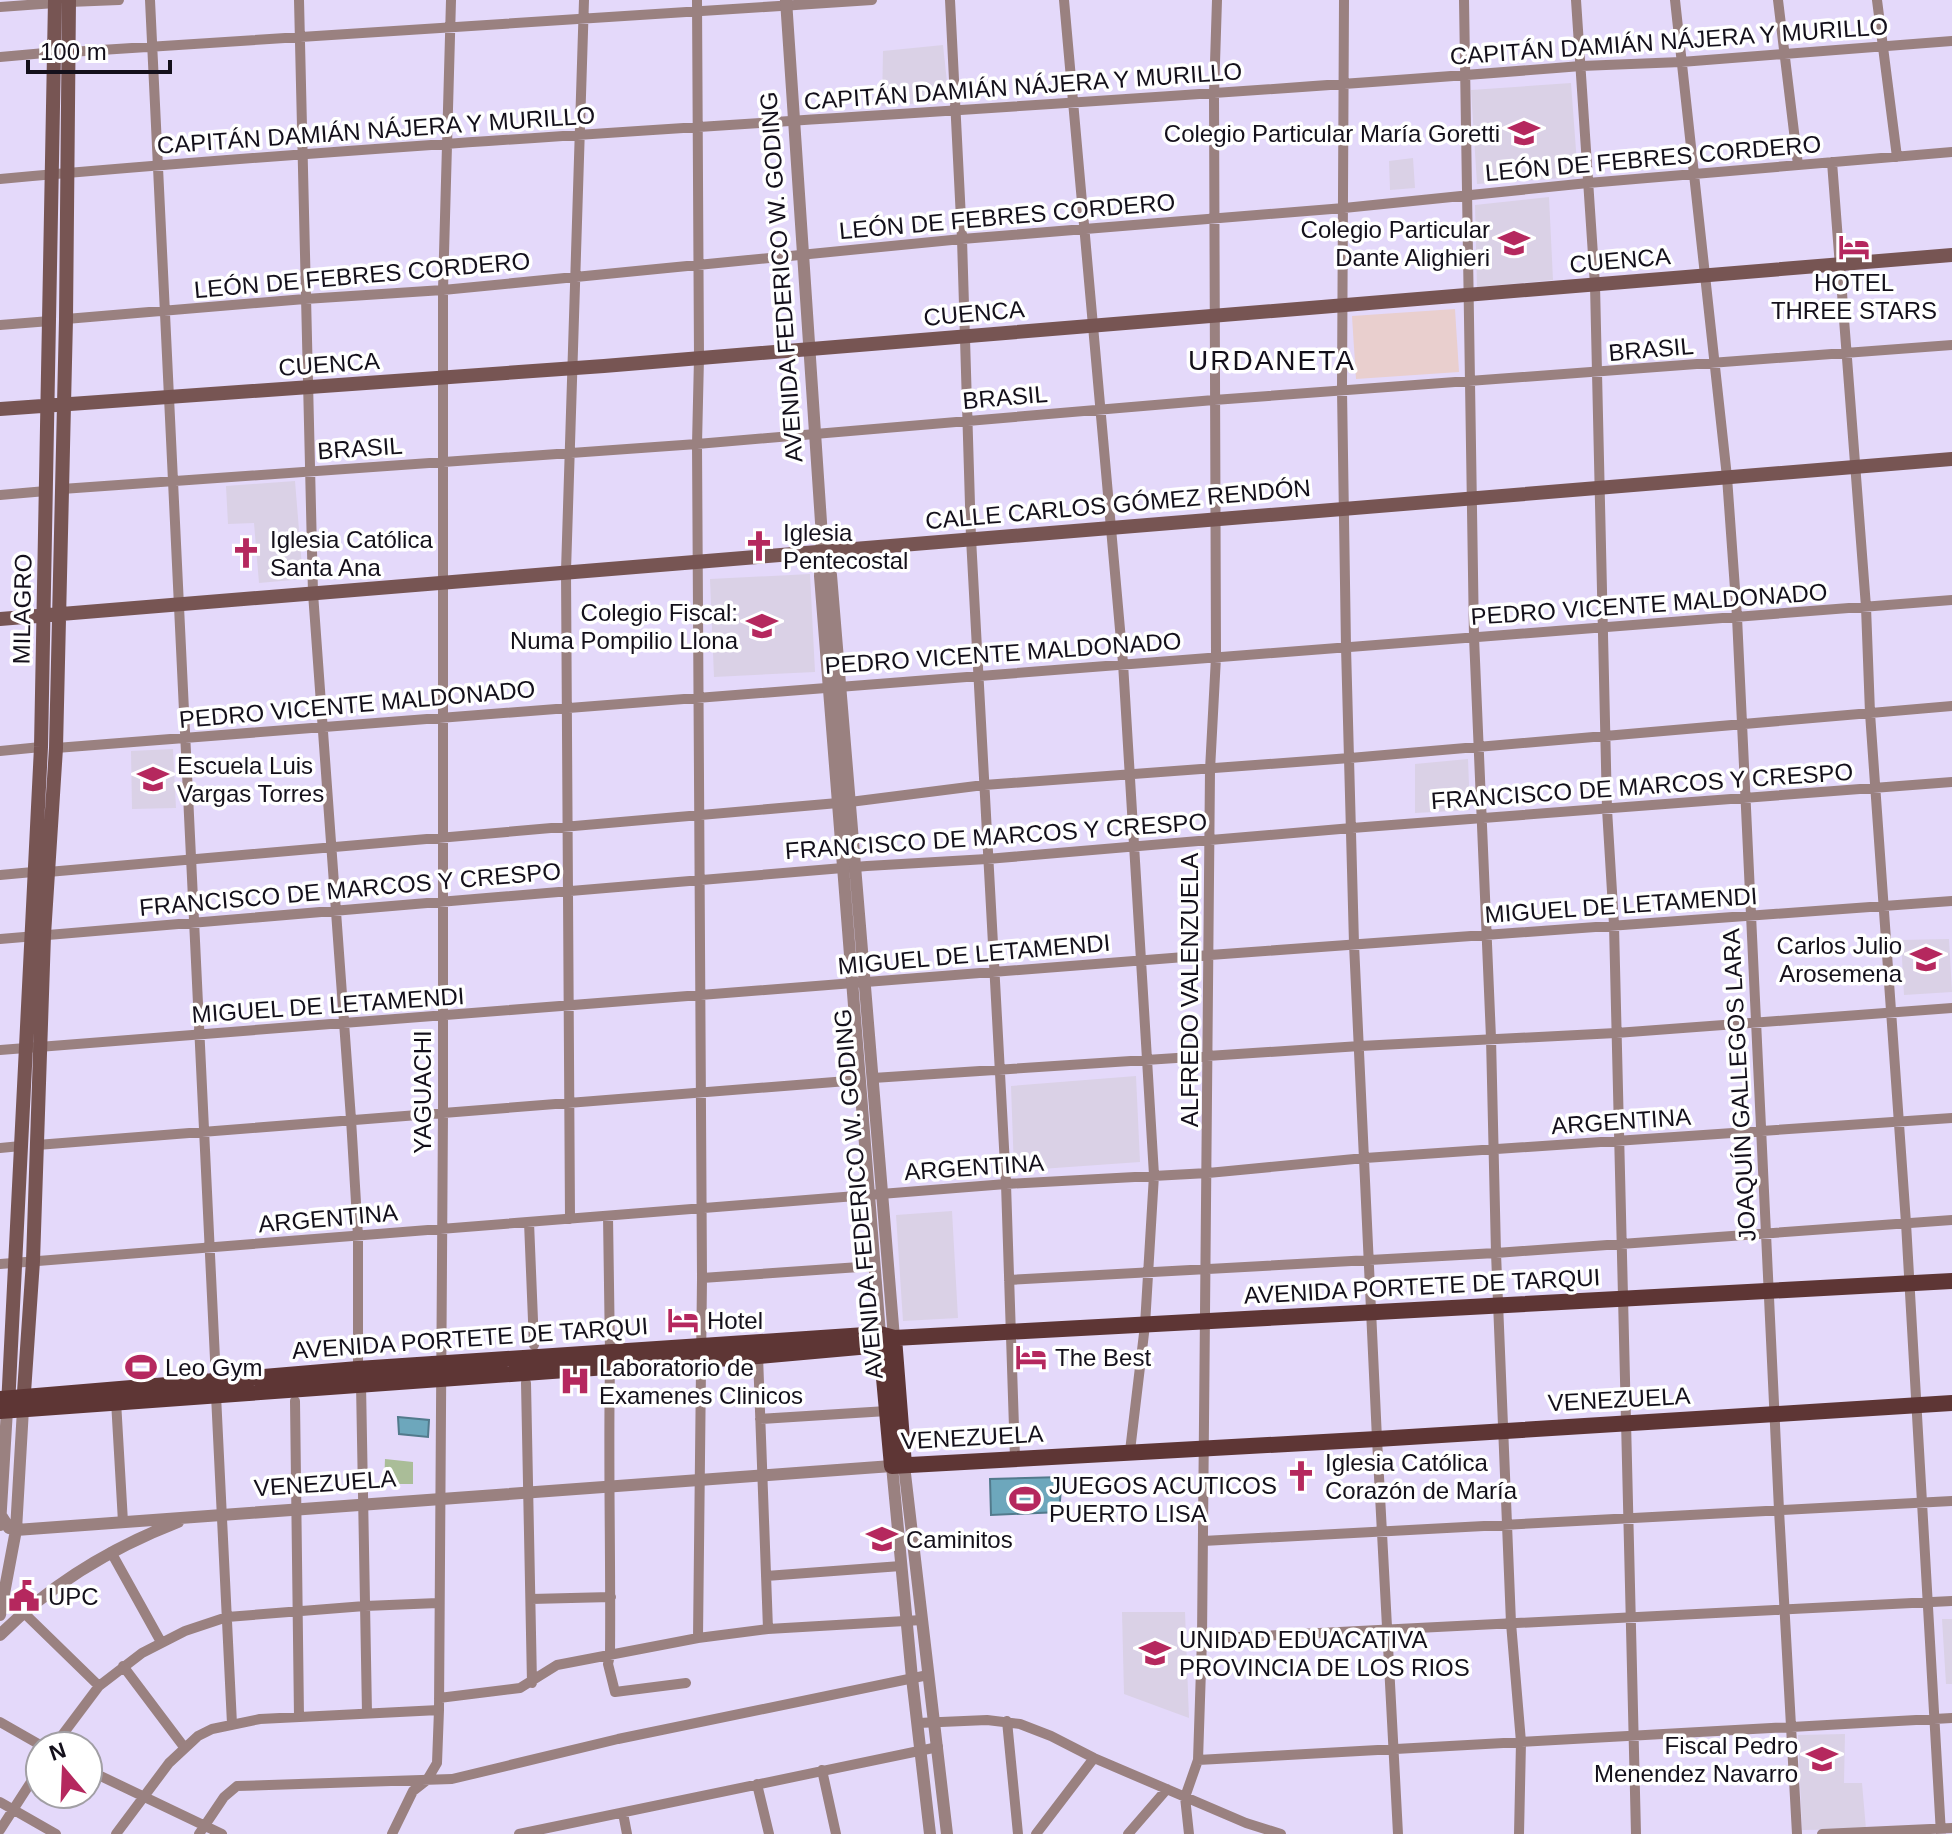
<svg xmlns="http://www.w3.org/2000/svg" width="1952" height="1834" font-family="Helvetica,sans-serif">
  <style>
    .commercial { fill: #e9cfce }
    .education { fill: #dad1e6 }
    .green { fill: #aabd98 }
    .water { fill: #6da7bc; stroke: #527a8c; stroke-width: 2 }
    .lines { fill: none; stroke-linecap: round; stroke-linejoin: round }
    .minor { stroke: #9a8180; stroke-width: 10 }
    .tertiary { stroke: #9a8180; stroke-width: 12 }
    .secondary { stroke: #775553; stroke-width: 14 }
    .primary { stroke: #5e3635; stroke-width: 16 }
    .labels { text-anchor: middle; dominant-baseline: central; stroke-width: 7; stroke-linejoin: round; paint-order: stroke }
    .street-label { font-size: 24px; fill: #14101b; stroke: #fff }
    .poi-label { font-size: 24px; fill: #14101b; stroke: #fff; text-anchor: start }
    .quarter-label { font-size: 28px; letter-spacing: 2px; fill: #14101b; stroke: #fff }
  </style>
  <rect width="100%" height="100%" fill="#e4d9fa"/>
  <!-- commercial -->
  <path class="commercial" d="M1455 309 1459 372 1356 379 1352 316Z"/>
  <!-- education -->
  <path class="education" d="M943 45 949 101 882 106 883 51Z
    M1571 83 1578 177 1477 184 1471 90Z
    M1413 158 1415 188 1390 190 1389 161Z
    M1549 197 1553 280 1477 287 1475 205Z
    M295 481 303 579 259 583 254 523 228 524 226 486Z
    M810 574 815 672 714 677 710 579Z
    M173 749 176 808 132 809 131 751Z
    M1468 759 1470 810 1415 813V764Z
    M1949 939 1952 992 1904 995 1901 940Z
    M1136 1076 1140 1162 1014 1171 1011 1086Z
    M952 1211 958 1318 903 1321 896 1215Z
    M1122 1612H1185L1189 1718 1124 1694Z
    M1942 1619H1952V1684H1946Z
    M1845 1734 1844 1783H1862L1866 1829 1802 1830 1798 1735Z"/>
  <!-- green -->
  <path class="green" d="M385 1459 413 1462V1484H384Z"/>
  <!-- water -->
  <path class="water" d="M398 1417 429 1420 428 1437 399 1434Z
    M1062 1477 1059 1512 991 1515 990 1479Z"/>
  <g class="lines">
    <!-- minor -->
    <path class="minor" d="M150 0 216 1380
      M299 0 313 593 351 1119 358 1236V1369
      M697 0 699 358 697 444 702 1278 698 1638
      M950 0 962 239 971 538 1006 1184 1015 1458
      M1064 0 1123 663 1154 1175 1145 1325 1130 1451
      M1344 0 1342 390 1346 647 1354 944 1377 1439 1398 1834
      M1464 0 1474 637 1491 1038 1496 1253 1511 1623 1521 1742 1519 1834
      M1576 0 1595 285 1607 809 1614 925 1636 1834
      M1675 0 1727 477 1737 617 1779 1510 1797 1834
      M1778 0 1798 165
      M1877 0 1897 157
      M69 2 119 0
      M0 7 55 3
      M70 52 872 0
      M0 57 56 52
      M1832 162 1866 607 1870 713 1906 1223 1941 1834
      M0 179C526 132 1054 109 1581 66L1681 62 1952 41
      M66 319 305 299 443 290 962 239 1344 208 1588 183 1952 152
      M0 325 50 321
      M62 489 697 444 1214 400 1952 345
      M0 495 46 491
      M56 748 1952 600
      M0 751 41 747
      M850 802 984 785 1350 758 1952 706
      M48 872 838 803
      M0 875 33 872
      M0 939 867 866 987 859 1352 828 1952 782
      M0 1050 1210 955 1952 901
      M873 1078 1360 1046 1616 1033 1952 1008
      M37 1145 860 1080
      M0 1148 21 1146
      M608 1216 610 1353
      M570 1219 566 571 584 0
      M529 1222 534 1345
      M0 1264 1006 1184 1208 1173 1365 1158 1952 1118
      M702 1278 874 1266
      M1009 1280 1496 1253 1952 1220
      M758 1356 768 1629
      M610 1367C608 1463 611 1559 610 1655L608 1664 615 1692 686 1683
      M526 1383 532 1683
      M361 1384 367 1713
      M216 1395 232 1724
      M116 1401 123 1522
      M295 1401 299 1717
      M760 1419 887 1411
      M1203 1541 1952 1501
      M111 1552 161 1642
      M766 1576 901 1566
      M531 1599 611 1597
      M23 1612 99 1686
      M1202 1639 1952 1601
      M123 1666 184 1747
      M439 1698 520 1688 557 1665 698 1638 768 1629 922 1620
      M1007 1721 1018 1834
      M0 1722 42 1746
      M918 1723 987 1720 1020 1724 1051 1736 1094 1758 1246 1823 1281 1834
      M54 1746 99 1686 142 1653 185 1631 227 1617 365 1606 438 1603
      M1198 1760 1952 1718
      M88 1770 222 1834
      M822 1770 836 1834
      M757 1784 769 1834
      M0 1802 56 1834
      M623 1813 627 1834
      M0 1830 40 1768
      M116 1834 169 1763 198 1736 212 1729 260 1719 439 1710
      M199 1834 224 1797 237 1786 452 1779 618 1739 928 1675
      M392 1834 413 1791 427 1780 437 1763 439 1710 443 1112V290L451 0
      M519 1834 938 1747
      M1036 1834 1094 1758
      M1128 1834 1167 1789
      M1189 1834 1185 1797 1198 1760 1202 1639 1210 770 1216 657 1214 94 1217 0
      M1822 1834 1952 1828"/>
    <!-- tertiary -->
    <path class="tertiary" d="M786 0 822 537 820 576 880 1334
      M825 557 831 575 894 1338
      M904 1465 947 1834
      M2 1517 9 1528 16 1530 892 1466 912 1678 930 1834
      M0 1525 7 1410
      M0 1615 16 1530 23 1409
      M0 1635C51 1584 111 1548 178 1522"/>
    <!-- secondary -->
    <path class="secondary" d="M0 409 604 366 1952 255
      M0 619 1952 459
      M8 1406 41 747 55 0
      M23 1407 33 1261 44 935 56 748 66 319 69 0"/>
    <!-- primary -->
    <path class="primary" d="M880 1334 892 1466 1377 1439 1952 1403
      M894 1338 904 1465
      M0 1399 358 1369 880 1334 894 1338 1952 1281
      M0 1411 758 1356 881 1345 889 1341"/>
  </g>
  <!-- icons -->
  <defs>
    <symbol id="school-bare" viewBox="-9 -9 18 18"><path d="M0-5L7-2L0 1L-7-2ZM-4 1L0 2.5L4 1V4Q0 6-4 4Z" fill="#b5285e" stroke="#fff" stroke-width="2.5" paint-order="stroke"/></symbol>
    <symbol id="hotel-bare" viewBox="-9 -9 18 18"><path d="M-6-4.5h1.5V1H6V5H4.5V3h-9V5H-6ZM-4 0a1.8 1.8 0 1 1 3.6 0ZM.5 0V-2.5h3Q6-2.5 6 0Z" fill="#b5285e" stroke="#fff" stroke-width="2.5" paint-order="stroke"/></symbol>
    <symbol id="church-bare" viewBox="-9 -9 18 18"><path d="M-1.2-6h2.4v3.5h3.3v2.4h-3.3V6h-2.4V-.1h-3.3v-2.4h3.3Z" fill="#b5285e" stroke="#fff" stroke-width="2.5" paint-order="stroke"/></symbol>
    <symbol id="stadium-bare" viewBox="-9 -9 18 18"><path d="M0-5a6.5 5 0 1 0 0 10a6.5 5 0 1 0 0-10ZM-3.5-1.8h7v3.6h-7Z" fill="#b5285e" stroke="#fff" stroke-width="2.5" paint-order="stroke"/></symbol>
    <symbol id="hospital-bare" viewBox="-9 -9 18 18"><path d="M-5-5h3v3.5h4V-5h3V5h-3V1.5h-4V5h-3Z" fill="#b5285e" stroke="#fff" stroke-width="2.5" paint-order="stroke"/></symbol>
    <symbol id="civic-bare" viewBox="-9 -9 18 18"><path d="M-.6-6.5H3V-4.5H.6V-3L4-1V1h2V6H-6V1h2V-1L-.6-3ZM-1.2 2.5V6h2.4V2.5Z" fill="#b5285e" stroke="#fff" stroke-width="2.5" paint-order="stroke"/></symbol>
  </defs>
  <g fill-rule="evenodd">
    <use href="#school-bare" x="1502" y="111" width="44" height="44"/>
    <use href="#school-bare" x="1492" y="221" width="44" height="44"/>
    <use href="#hotel-bare" x="1832" y="225" width="44" height="44"/>
    <use href="#church-bare" x="737" y="524" width="44" height="44"/>
    <use href="#church-bare" x="224" y="531" width="44" height="44"/>
    <use href="#school-bare" x="740" y="604" width="44" height="44"/>
    <use href="#school-bare" x="131" y="757" width="44" height="44"/>
    <use href="#school-bare" x="1904" y="937" width="44" height="44"/>
    <use href="#hotel-bare" x="661" y="1298" width="44" height="44"/>
    <use href="#hotel-bare" x="1009" y="1335" width="44" height="44"/>
    <use href="#stadium-bare" x="119" y="1345" width="44" height="44"/>
    <use href="#hospital-bare" x="553" y="1359" width="44" height="44"/>
    <use href="#church-bare" x="1279" y="1454" width="44" height="44"/>
    <use href="#stadium-bare" x="1003" y="1477" width="44" height="44"/>
    <use href="#school-bare" x="860" y="1517" width="44" height="44"/>
    <use href="#civic-bare" x="2" y="1574" width="44" height="44"/>
    <use href="#school-bare" x="1133" y="1631" width="44" height="44"/>
    <use href="#school-bare" x="1800" y="1737" width="44" height="44"/>
  </g>
  <g class="labels">
    <!-- street labels -->
    <g class="street-label">
      <text transform="translate(1669 41) rotate(-4)">CAPITÁN DAMIÁN NÁJERA Y MURILLO</text>
      <text transform="translate(1023 86) rotate(-4)">CAPITÁN DAMIÁN NÁJERA Y MURILLO</text>
      <text transform="translate(376 130) rotate(-4)">CAPITÁN DAMIÁN NÁJERA Y MURILLO</text>
      <text transform="translate(1653 158) rotate(-5)">LEÓN DE FEBRES CORDERO</text>
      <text transform="translate(1007 216) rotate(-5)">LEÓN DE FEBRES CORDERO</text>
      <text transform="translate(1620 260) rotate(-5)">CUENCA</text>
      <text transform="translate(362 275) rotate(-5)">LEÓN DE FEBRES CORDERO</text>
      <text transform="translate(781 277) rotate(-94)">AVENIDA FEDERICO W. GODING</text>
      <text transform="translate(974 313) rotate(-5)">CUENCA</text>
      <text transform="translate(1651 349) rotate(-5)">BRASIL</text>
      <text transform="translate(329 364) rotate(-4)">CUENCA</text>
      <text transform="translate(1005 397) rotate(-5)">BRASIL</text>
      <text transform="translate(360 448) rotate(-4)">BRASIL</text>
      <text transform="translate(1118 504) rotate(-5)">CALLE CARLOS GÓMEZ RENDÓN</text>
      <text transform="translate(1649 604) rotate(-4)">PEDRO VICENTE MALDONADO</text>
      <text transform="translate(22 609) rotate(-89)">MILAGRO</text>
      <text transform="translate(1003 653) rotate(-4)">PEDRO VICENTE MALDONADO</text>
      <text transform="translate(357 704) rotate(-5)">PEDRO VICENTE MALDONADO</text>
      <text transform="translate(1642 786) rotate(-4)">FRANCISCO DE MARCOS Y CRESPO</text>
      <text transform="translate(996 836) rotate(-4)">FRANCISCO DE MARCOS Y CRESPO</text>
      <text transform="translate(350 889) rotate(-5)">FRANCISCO DE MARCOS Y CRESPO</text>
      <text transform="translate(1621 905) rotate(-4)">MIGUEL DE LETAMENDI</text>
      <text transform="translate(974 954) rotate(-5)">MIGUEL DE LETAMENDI</text>
      <text transform="translate(1189 990) rotate(-90)">ALFREDO VALENZUELA</text>
      <text transform="translate(328 1005) rotate(-4)">MIGUEL DE LETAMENDI</text>
      <text transform="translate(1739 1085) rotate(-93)">JOAQUÍN GALLEGOS LARA</text>
      <text transform="translate(422 1092) rotate(-90)">YAGUACHI</text>
      <text transform="translate(1621 1121) rotate(-4)">ARGENTINA</text>
      <text transform="translate(974 1167) rotate(-4)">ARGENTINA</text>
      <text transform="translate(858 1194) rotate(-95)">AVENIDA FEDERICO W. GODING</text>
      <text transform="translate(328 1218) rotate(-5)">ARGENTINA</text>
      <text transform="translate(1422 1286) rotate(-3)">AVENIDA PORTETE DE TARQUI</text>
      <text transform="translate(470 1338) rotate(-4)">AVENIDA PORTETE DE TARQUI</text>
      <text transform="translate(1619 1399) rotate(-3)">VENEZUELA</text>
      <text transform="translate(972 1437) rotate(-3)">VENEZUELA</text>
      <text transform="translate(325 1483) rotate(-4)">VENEZUELA</text>
    </g>
    <!-- poi labels -->
    <g class="poi-label">
      <text x="1500" y="133" text-anchor="end">Colegio Particular María Goretti</text>
      <text x="1490" y="229" text-anchor="end">Colegio Particular<tspan x="1490" dy="28">Dante Alighieri</tspan></text>
      <text x="1854" y="282" text-anchor="middle">HOTEL<tspan x="1854" dy="28">THREE STARS</tspan></text>
      <text x="783" y="532">Iglesia<tspan x="783" dy="28">Pentecostal</tspan></text>
      <text x="270" y="539">Iglesia Católica<tspan x="270" dy="28">Santa Ana</tspan></text>
      <text x="738" y="612" text-anchor="end">Colegio Fiscal:<tspan x="738" dy="28">Numa Pompilio Llona</tspan></text>
      <text x="177" y="765">Escuela Luis<tspan x="177" dy="28">Vargas Torres</tspan></text>
      <text x="1902" y="945" text-anchor="end">Carlos Julio<tspan x="1902" dy="28">Arosemena</tspan></text>
      <text x="707" y="1320">Hotel</text>
      <text x="1055" y="1357">The Best</text>
      <text x="165" y="1367">Leo Gym</text>
      <text x="599" y="1367">Laboratorio de<tspan x="599" dy="28">Examenes Clinicos</tspan></text>
      <text x="1325" y="1462">Iglesia Católica<tspan x="1325" dy="28">Corazón de María</tspan></text>
      <text x="1049" y="1485">JUEGOS ACUTICOS<tspan x="1049" dy="28">PUERTO LISA</tspan></text>
      <text x="906" y="1539">Caminitos</text>
      <text x="48" y="1596">UPC</text>
      <text x="1179" y="1639">UNIDAD EDUACATIVA<tspan x="1179" dy="28">PROVINCIA DE LOS RIOS</tspan></text>
      <text x="1798" y="1745" text-anchor="end">Fiscal Pedro<tspan x="1798" dy="28">Menendez Navarro</tspan></text>
    </g>
    <!-- quarter labels -->
    <g class="quarter-label">
      <text x="1272" y="360">URDANETA</text>
    </g>
  </g>
  <!-- north arrow -->
  <g transform="translate(64 1770) rotate(341)"><circle r="38" fill="#ffffff" stroke="#a19fa4" stroke-width="2"/>
  <path d="M0-6L14 30L0 20L-14 30Z" fill="#b5285e"/>
  <text y="-12" font-size="22" font-weight="bold" text-anchor="middle" fill="#14101b">N</text>
  </g>
  <!-- scale -->
  <path d="M28 60v12h142v-12" fill="none" stroke="#14101b" stroke-width="4"/>
  <text x="40" y="60" font-size="24" fill="#14101b" stroke="#ffffff" stroke-width="6" paint-order="stroke">100 m</text>
</svg>
